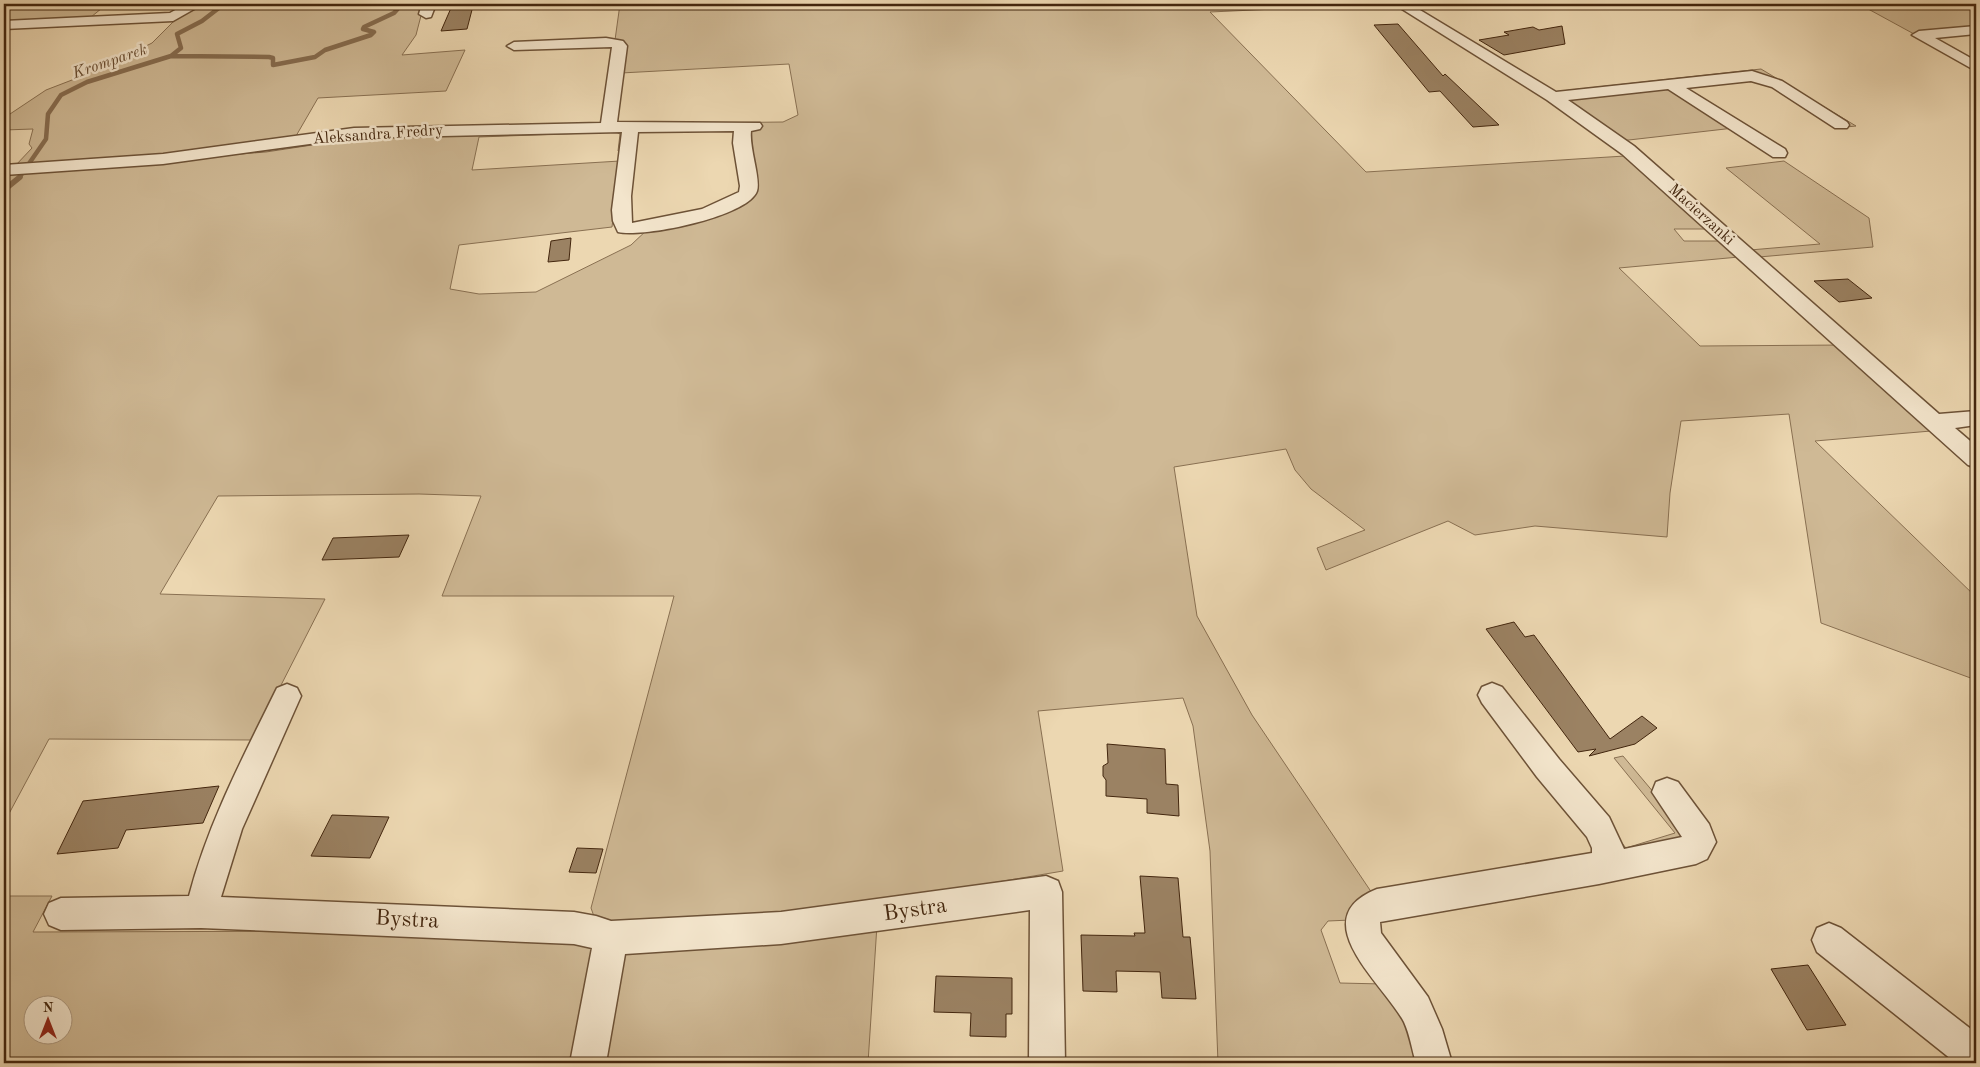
<svg xmlns="http://www.w3.org/2000/svg" width="1980" height="1067" font-family="'Old Standard TT',serif">
  <style>
    .green { fill: #cfb995; stroke: #897052; fill-rule: evenodd }
    .lines { fill: none; stroke-linecap: round; stroke-linejoin: round }
    .stream-far1 { stroke: #866c4f; stroke-width: 4.5 }
    .stream { stroke: #866c4f; stroke-width: 5.5 }
    .building { fill: #9b8263; stroke: #43260e }
    .minor-casing { stroke: #6d5237; stroke-width: 3 }
    .minor { fill: #f3e5cc; fill-rule: evenodd }
    .labels { text-anchor: middle; dominant-baseline: central; stroke-width: 5; stroke-linejoin: round; paint-order: stroke }
    .far-water-label { font-size: 16px; font-style: italic; fill: #65492e; stroke: #f3e5cc }
    .far-street-label { font-size: 16px; fill: #43260e; stroke: #f3e5cc }
    .near-street-label { font-size: 22px; fill: #43260e; stroke: #f3e5cc }
  </style>
  <rect width="100%" height="100%" fill="#ecd7b1"/>
  <filter id="stains"><feTurbulence type="fractalNoise" baseFrequency=".004" numOctaves="4"/><feColorMatrix values="0 0 0 0 .2 0 0 0 0 .09 0 0 0 0 .02 0 0 0 .5 -.17"/></filter>
  <radialGradient id="worn" r=".72"><stop offset=".6" stop-color="#630" stop-opacity="0"/><stop offset="1" stop-color="#630" stop-opacity=".3"/></radialGradient>
  <!-- green -->
  <path class="green" d="M4 4H107L91 17 4 22Z
    M205 4H424L416 35 402 55 465 50 446 91 318 98 296 136 162 154 15 166 32 148 29 144 33 129 4 130V118L46 90 98 70 152 43 176 19Z
    M620 4H1293L1297 8 1210 12 1366 172 1625 156 1606 137 1712 229H1674L1684 241H1724L1739 257 1619 268 1700 346 1844 345 1976 466V473L1931 431 1815 441 1976 597V680L1821 623 1789 414 1681 421 1670 493 1667 537 1535 526 1475 535 1448 521 1326 570 1317 548 1365 530 1311 489 1295 470 1286 449 1174 467 1197 616 1252 715 1374 896 1351 920 1328 921 1321 930 1340 983 1383 984 1417 1033 1427 1063H1218L1210 851 1193 726 1183 698 1038 711 1063 871 808 914 596 922 591 908 674 596H442L481 496 419 494 218 496 160 594 325 599 253 740 49 739 4 823V172L266 152 345 140 459 133 623 131V149L618 151 620 134 616 132 479 137 472 170 620 161 612 227 459 245 450 289 479 294 536 292 631 245 649 228 747 197V135L753 130 698 123 783 122 798 115 789 64 621 73 616 121 622 124H616L615 40Z
    M1859 4H1976V29L1914 34Z
    M1761 69 1856 126 1846 127 1767 79 1555 94 1552 92Z
    M1658 87 1671 89 1734 128 1620 141 1568 104 1567 97Z
    M1784 161 1869 218 1873 247 1759 257 1750 250 1820 244 1726 168Z
    M1623 756 1681 825 1686 840 1617 859 1563 774 1626 848 1675 833 1614 758Z
    M4 896H52L33 932 371 931 591 945C604 967 585 1037 580 1063H4ZM32 1004H62V1034H32Z
    M877 925 868 1063H598L618 958 624 950Z"/>
  <g class="lines">
    <!-- stream-far1 -->
    <path class="stream-far1" d="M171 56 269 57 273 58V65L315 57 325 50 371 35 374 32 363 29 364 27 394 13 402 4
      M19 178 46 139 48 114 61 95 87 82 171 56 181 48 177 34 202 21 224 4"/>
    <!-- stream -->
    <path class="stream" d="M4 190 20 177"/>
  </g>
  <!-- building -->
  <path class="building" d="M473 6 467 29 441 31 451 8Z
    M1398 24 1443 76 1445 74 1499 125 1473 127 1440 91 1429 92 1374 25Z
    M1562 26 1565 44 1504 55 1479 40 1509 35 1504 32 1533 27 1539 30Z
    M571 238 569 260 548 262 551 241Z
    M1848 279 1872 298 1839 302 1814 281Z
    M409 535 399 557 322 560 333 538Z
    M1514 622 1525 637 1534 635 1610 739 1642 716 1657 728 1635 744 1589 756 1596 749 1578 752 1486 629Z
    M1107 744 1165 749 1166 784 1178 785 1179 816 1147 813V799L1106 796V780L1103 776V766L1108 763Z
    M219 786 203 823 126 830 118 848 57 854 83 801Z
    M332 815 389 817 370 858 311 856Z
    M577 848 603 849 596 873 569 872Z
    M1140 876 1178 878 1183 937H1190L1196 999 1162 998 1160 972 1116 971 1117 992 1083 991 1081 935 1135 936 1134 933H1145Z
    M1808 965 1846 1025 1807 1030 1771 969Z
    M936 976 1012 978V1014H1006V1037L970 1036 971 1013 934 1012Z"/>
  <g class="lines">
    <defs>
      <path id="minor" d="M186 4H203L173 21 4 29V21L170 13Z
        M422 4H436L431 17 426 18 419 14Z
        M1291 4H1366L1359 8H1298Z
        M1394 4H1410L1556 92 1752 71 1782 81 1847 122 1849 125 1847 128H1835L1772 87 1751 81 1686 88 1785 149 1787 153 1785 157H1773L1668 89 1568 100 1634 146 1939 414 1976 411V425L1955 428 1976 446V467L1968 465 1622 154 1547 100Z
        M1976 26V34L1935 38 1976 61V71L1912 35 1919 31Z
        M606 38 623 41 627 46 617 122 760 123 762 126 760 129 751 131C749 148 761 179 757 191 748 217 642 238 618 232L613 221 612 210 622 132 354 138 163 164 4 175V165L163 154 354 128 601 123 612 47 514 50 507 46 514 42ZM734 131 733 143 740 186 739 192 702 209 632 223 631 196 638 132Z
        M1492 683 1502 687 1559 759 1609 817 1624 849 1682 837 1652 792 1656 782 1667 778 1678 782 1709 824 1716 842 1707 859 1696 864 1599 884 1380 922 1381 933 1428 997 1442 1029 1452 1063H1416C1412 1050 1410 1035 1404 1022 1384 984 1302 919 1377 889L1592 853V848L1587 837 1537 777 1482 703 1478 695 1482 687Z
        M287 684 297 688 301 696 242 829 221 897 574 912 596 916 611 921 781 912 1046 876 1058 881 1062 892 1065 1063H1029L1030 910 781 944 625 954 606 1063H570L592 948 574 944 201 928 61 930 49 925 44 914 49 903 61 898 189 896C208 823 244 755 277 688Z
        M1829 923 1841 928 1976 1033V1063H1956L1817 952 1812 940 1817 928Z"/>
    </defs>
    <!-- minor casing -->
    <use href="#minor" class="minor-casing"/>
    <!-- minor -->
    <use href="#minor" class="minor"/>
  </g>
  <g class="labels">
    <!-- far-water labels -->
    <g class="far-water-label">
      <text transform="translate(110 62) rotate(-19)">Kromparek</text>
    </g>
    <!-- far-street labels -->
    <g class="far-street-label">
      <text transform="translate(378 135) rotate(-4)">Aleksandra Fredry</text>
      <text transform="translate(1701 215) rotate(42)">Macierzanki</text>
    </g>
    <!-- near-street labels -->
    <g class="near-street-label">
      <text transform="translate(915 910) rotate(-8)">Bystra</text>
      <text transform="translate(407 920) rotate(3)">Bystra</text>
    </g>
  </g>
  <!-- margin -->
  <rect width="1980" height="1067" fill="none" stroke="#ecd7b1" stroke-width="20"/>
  <rect x="5" y="5" width="1970" height="1057" fill="none" stroke="#43260e" stroke-width="2.5"/>
  <rect x="10" y="10" width="1960" height="1047" fill="none" stroke="#43260e"/>
  <!-- north arrow -->
  <g transform="translate(48 1020)"><circle r="24" fill="#f3e5cc" stroke="#ad9980"/>
  <path d="M0-4L9 19L0 12L-9 19Z" fill="#8f2418"/>
  <text y="-8" font-size="14" font-weight="bold" text-anchor="middle" fill="#43260e">N</text>
  </g>
  <rect width="100%" height="100%" filter="url(#stains)"/>
  <rect width="100%" height="100%" fill="url(#worn)"/>
</svg>
